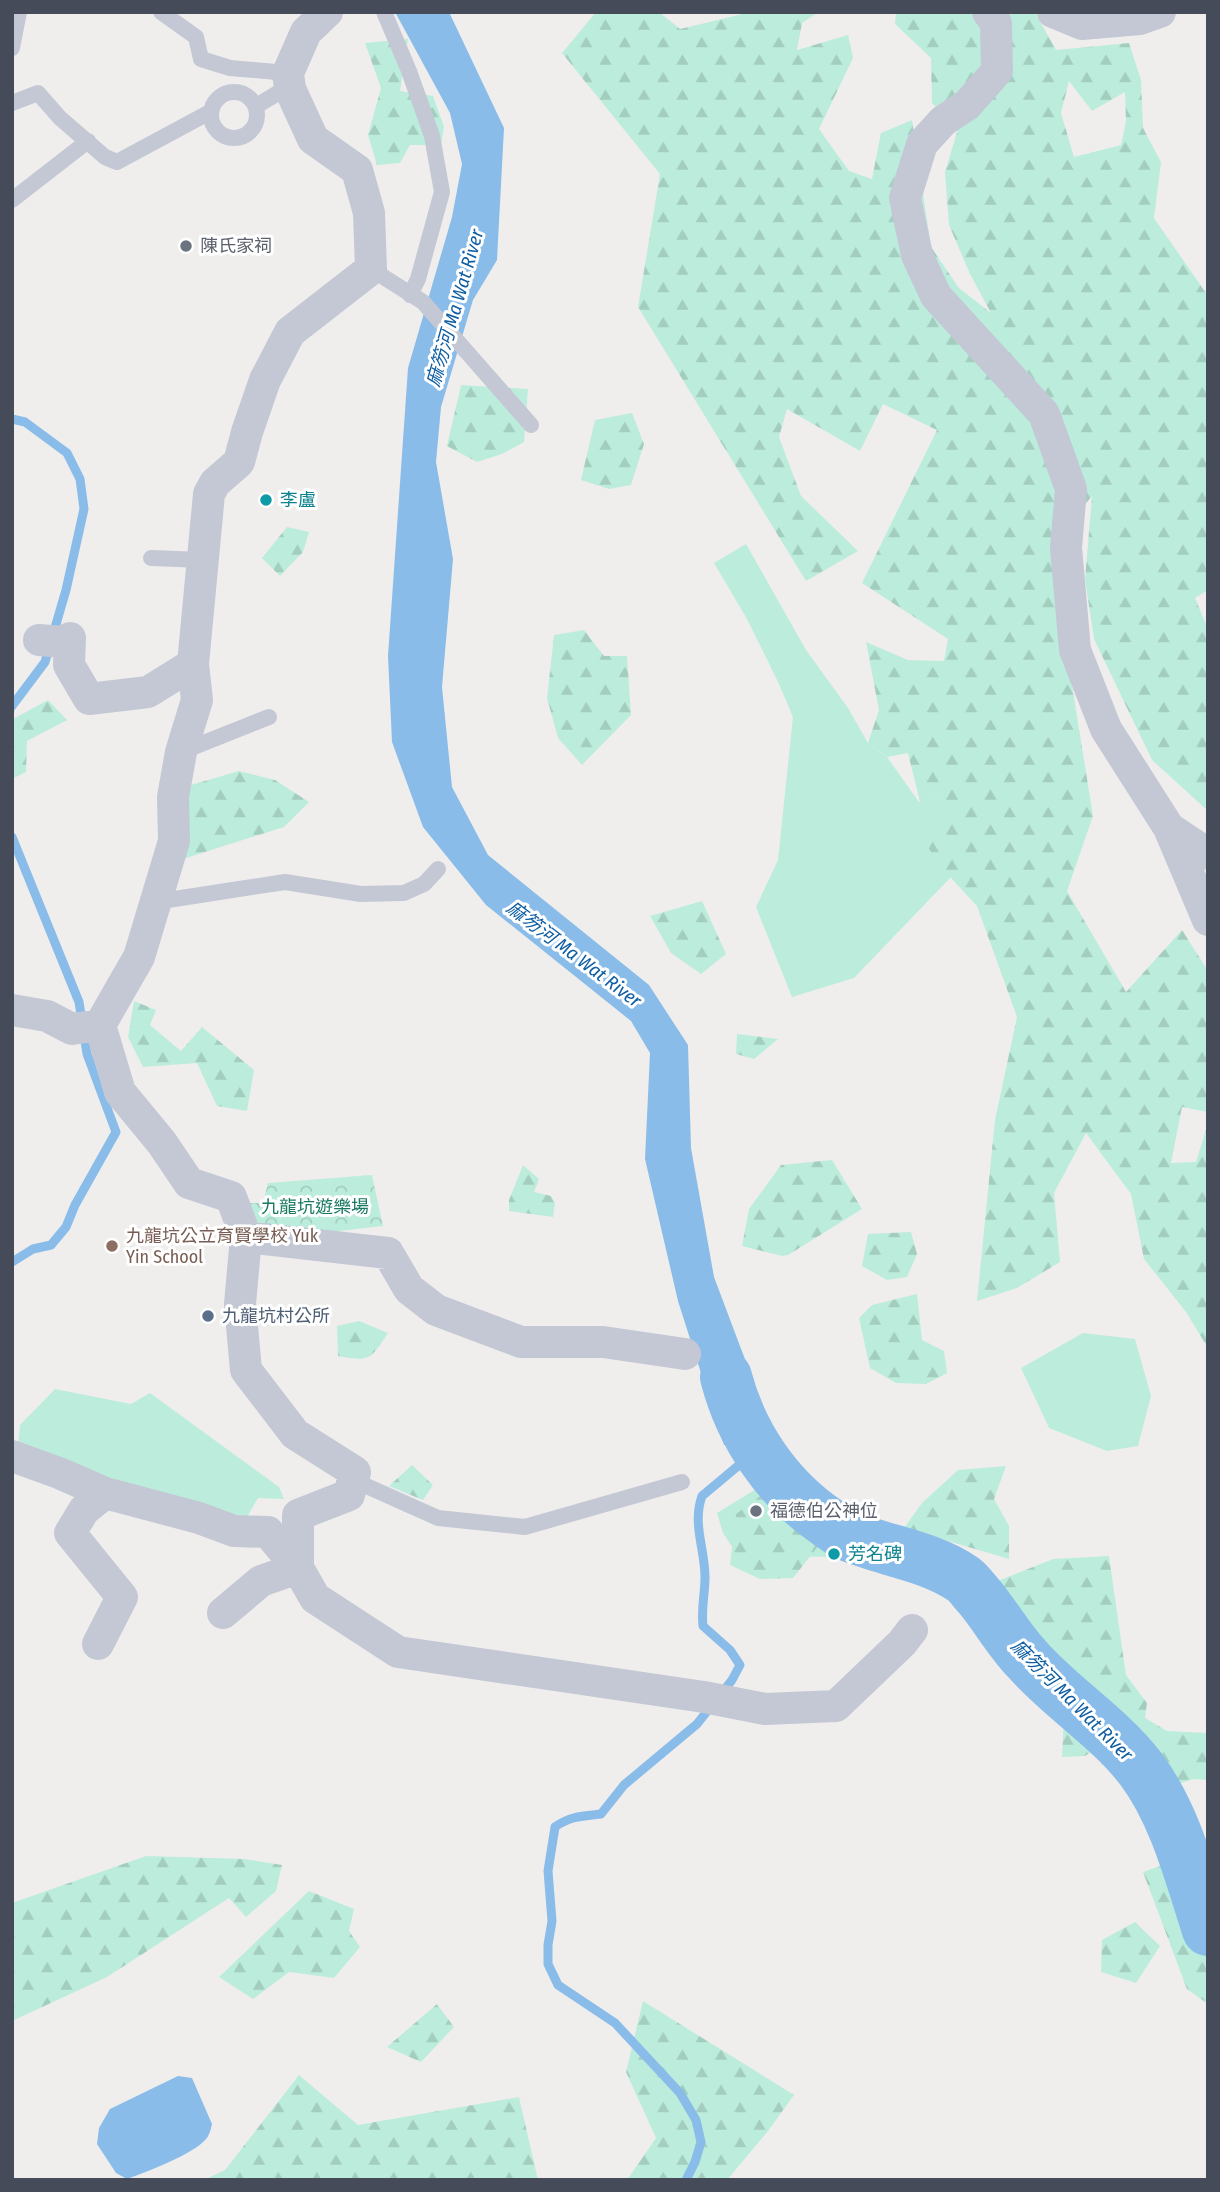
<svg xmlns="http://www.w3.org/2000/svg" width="1220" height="2192" font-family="'Fira Sans Condensed','Noto Sans TC',sans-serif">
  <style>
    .green { fill: #bceddc }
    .forest { fill: url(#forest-firs); fill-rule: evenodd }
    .park { fill: url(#park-crowns) }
    .water { fill: #89bce9 }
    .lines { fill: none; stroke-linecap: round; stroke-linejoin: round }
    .stream { stroke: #89bce9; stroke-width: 9 }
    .river { stroke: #89bce9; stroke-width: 52 }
    .service { stroke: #c4c8d4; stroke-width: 16 }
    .minor { stroke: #c4c8d4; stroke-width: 32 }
    .worship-dot { fill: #6b7280; stroke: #fff; stroke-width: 2.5 }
    .culture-dot { fill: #0f9aa8; stroke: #fff; stroke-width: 2.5 }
    .education-dot { fill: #8d6e63; stroke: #fff; stroke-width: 2.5 }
    .service-dot { fill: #5c6f8a; stroke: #fff; stroke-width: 2.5 }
    .labels { text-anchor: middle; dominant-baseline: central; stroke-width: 6; stroke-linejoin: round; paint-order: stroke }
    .worship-label { font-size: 18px; fill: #5b616d; stroke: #fff; text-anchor: start }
    .culture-label { font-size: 18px; fill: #0d838f; stroke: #fff; text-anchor: start }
    .park-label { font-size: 18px; fill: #197962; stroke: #fff }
    .education-label { font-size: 18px; fill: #785e54; stroke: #fff; text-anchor: start }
    .service-label { font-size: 18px; fill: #4e5e75; stroke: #fff; text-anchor: start }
    .water-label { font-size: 19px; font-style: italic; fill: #0f5ea3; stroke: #fff }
  </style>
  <defs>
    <pattern id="forest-firs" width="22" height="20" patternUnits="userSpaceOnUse" patternTransform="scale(1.75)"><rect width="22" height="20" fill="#bceddc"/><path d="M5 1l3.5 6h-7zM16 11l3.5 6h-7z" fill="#a3cdbf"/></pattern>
    <pattern id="park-crowns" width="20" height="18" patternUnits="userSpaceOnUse" patternTransform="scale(1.75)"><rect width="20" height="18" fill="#bceddc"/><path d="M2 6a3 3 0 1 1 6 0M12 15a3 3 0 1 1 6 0" fill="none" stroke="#a3cdbf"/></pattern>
  </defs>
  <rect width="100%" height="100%" fill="#f0eeed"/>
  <!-- green -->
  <path class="green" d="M746 544 806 650 848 708 868 743 887 757 919 802 940 796 954 815 938 864 951 877 854 978 792 997 756 907 778 860 793 717 778 682 747 619 714 563Z
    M1083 1333 1135 1339 1151 1396 1138 1446 1107 1451 1049 1428 1021 1368Z
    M55 1389 131 1404 150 1393 279 1487 284 1499 258 1498 243 1524 200 1511 18 1446 20 1425Z
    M756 1489C780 1519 804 1533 838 1551L835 1557 774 1556 733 1548 723 1533 717 1513Z"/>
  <!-- forest -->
  <path class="forest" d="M596 12H659L680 29 751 12H819L802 23 797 50 848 35 853 58 819 129 849 171 872 179 881 133 912 120 931 247 959 288 991 313 970 274 949 225 945 172 958 129 932 103 931 58 895 24 896 12H1035L1056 50 1129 43 1141 80 1143 128 1161 162 1154 218 1208 296V590L1195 598 1208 629V811L1152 760 1094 639 1085 579 1092 496 1050 548 1093 816 1067 891 1126 992 1182 930 1208 971V1112L1182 1107 1171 1163 1196 1162 1208 1123V1348L1186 1312 1144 1259 1131 1194 1086 1133 1054 1193 1060 1262 1017 1288 977 1301 995 1120 1017 1017 977 906 938 864 925 842 953 815 940 796 920 802 908 753 887 757 868 743 879 710 866 642 908 660 944 661 948 639 862 583 937 430 883 404 860 451 787 409 779 437 801 496 858 551 806 581 638 307 660 174 562 53ZM1069 81 1092 111 1125 92 1126 121 1121 145 1074 157 1061 113Z
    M408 39 400 91 433 96 444 127 441 145H410L400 163 377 165 368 135 381 88 365 43Z
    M461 385 528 389 524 442 502 454 477 462 447 446Z
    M632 413 644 444 631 485 609 489 581 480 595 420Z
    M287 527 309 532 303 552 280 576 262 558Z
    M584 630 604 656H627L631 715 582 765 558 738 547 698 554 635Z
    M48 700 67 720 27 741 26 772 12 779V708L15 709 13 719Z
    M239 771 275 780 309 802 284 827 183 859 184 787Z
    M702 901 726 954 701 974 671 953 650 916Z
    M134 1001 156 1010 150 1025 181 1051 202 1027 254 1070 247 1111 217 1106 197 1063 143 1067 128 1037Z
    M737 1034 778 1039 754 1059 736 1054Z
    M832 1160 862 1209 788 1255 782 1256 742 1246 749 1209 781 1165Z
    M523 1165 539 1179 534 1192 551 1196 555 1203 553 1217 509 1211V1200Z
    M911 1232 917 1254 907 1277 887 1280 862 1266 868 1234Z
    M917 1294 922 1340 944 1351 947 1373 926 1384 896 1383 870 1368 859 1318 872 1305Z
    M359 1321 388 1333C370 1360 370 1362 338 1356L337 1326Z
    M412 1465 433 1485 423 1500 389 1486Z
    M1006 1466 994 1499 1009 1526V1559L904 1528 922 1503 958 1470Z
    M792 1481 830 1503 817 1526 827 1535 793 1578 760 1579 730 1565 736 1514 767 1491Z
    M1109 1556 1126 1675 1147 1703 1145 1718 1167 1731 1208 1733V1780L1193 1779 1160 1790 1143 1756 1101 1765 1118 1709 1065 1677 1027 1644 995 1582 1053 1559Z
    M1064 1717 1102 1719 1097 1748 1085 1756 1062 1757Z
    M146 1856 245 1859 282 1865 276 1891 246 1917 229 1898 107 1977 12 2021V1903Z
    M1166 1864 1196 1882 1208 1905V2004L1187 1989 1143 1872Z
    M309 1891 354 1909 349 1931 360 1947 334 1978 289 1972 253 1999 219 1977Z
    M1135 1922 1160 1946 1136 1983 1101 1972 1102 1940Z
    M643 2001 794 2095 768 2131 727 2180H627L656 2138 626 2072Z
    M437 2004 454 2027 421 2062 387 2047Z
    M299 2075 358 2125 519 2097 538 2180H204L225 2170Z"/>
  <!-- park -->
  <path class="park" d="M372 1175 383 1226 314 1234 243 1221 242 1203H263L268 1183Z"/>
  <!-- water -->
  <path class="water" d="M395 12H449L504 128 497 260 473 300 441 407 436 462 453 559 442 687 452 787 488 855 649 985 688 1045 691 1148 714 1277 775 1439 724 1445 678 1301 645 1159 650 1053 631 1021 486 905 423 827 392 742 388 656 408 368 452 217 462 164 450 113Z
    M178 2076 192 2078 212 2124C211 2129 209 2136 206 2139 194 2154 146 2172 127 2179L116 2173 97 2144 99 2128 110 2109Z"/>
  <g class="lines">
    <!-- stream -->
    <path class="stream" d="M12 419 25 422 67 453 80 479 84 509 66 590 45 662 12 706
      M12 837 79 1002 87 1054 116 1132 75 1205 66 1227 51 1245 33 1249 12 1262
      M721 1694 732 1680 740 1665 730 1650 703 1626C701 1608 705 1594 705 1577 705 1549 692 1524 702 1496L757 1450
      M686 2180 695 2162 701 2142 696 2120 680 2093 615 2023 558 1985 548 1964V1945L552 1921 548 1871 555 1827C570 1816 583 1816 601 1814L624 1785 697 1724 712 1705"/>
    <!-- river -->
    <path class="river" d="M726 1377C741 1435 777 1488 827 1522 834 1527 841 1533 849 1536 886 1551 930 1556 963 1579 969 1583 973 1590 978 1595 995 1615 1008 1639 1026 1658 1061 1698 1108 1726 1141 1769 1176 1816 1190 1875 1208 1930"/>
    <!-- service -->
    <path class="service" d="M161 12 196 37 201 59 230 68 288 73
      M384 12 409 71 432 136 442 192 418 279 410 295
      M12 48 19 12
      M211 115a23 23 0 1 1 46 0a23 23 0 1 1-46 0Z
      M12 103 38 93 60 118 105 157 117 162 210 112
      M256 106 278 93 290 89
      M12 200 88 141
      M371 269 423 302 531 425
      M151 558 203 560
      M181 752 269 717
      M155 902 285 882 361 894 404 893 424 884 438 869
      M353 1480 438 1518 525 1527 682 1482"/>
    <!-- minor -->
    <path class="minor" d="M988 12 996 23 997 71 967 105 943 121 922 144 905 198 917 255 936 296 1044 414 1071 489 1066 548 1075 650 1106 729 1169 828 1208 854
      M1053 12 1082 24 1140 19 1160 12
      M39 640 63 642 70 638 69 665 89 699 148 692 193 664
      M1169 828 1208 920
      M12 1010 47 1016 72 1029 100 1025 139 957 174 841 173 797 181 752 197 700 193 664 209 494 215 483 239 462 247 432 265 380 290 332 371 269 369 213 357 170 313 139 290 89 288 73 306 32 327 12
      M100 1025 120 1092 162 1143 189 1183 231 1197 246 1237
      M12 1456 59 1473 105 1493
      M223 1613 261 1581 298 1568V1515L349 1495 355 1472 295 1434 246 1370 240 1304 246 1237 388 1253 409 1289 436 1310 521 1342H603L685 1354
      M98 1644 122 1597 70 1533 84 1510 105 1493 199 1518 234 1531 268 1532 298 1568 315 1598 398 1652 704 1697 765 1709 836 1706 902 1643 912 1630"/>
  </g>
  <!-- markers -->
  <g class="worship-dot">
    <circle cx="186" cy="246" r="7"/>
    <circle cx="756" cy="1511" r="7"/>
  </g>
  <g class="culture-dot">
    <circle cx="266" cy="500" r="7"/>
    <circle cx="834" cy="1554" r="7"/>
  </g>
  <circle class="education-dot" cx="112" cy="1246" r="7"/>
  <circle class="service-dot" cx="208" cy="1316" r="7"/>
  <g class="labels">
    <!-- worship labels -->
    <g class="worship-label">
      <text x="200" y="246">陳氏家祠</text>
      <text x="770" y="1511">福德伯公神位</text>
    </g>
    <!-- culture labels -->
    <g class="culture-label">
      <text x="280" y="500">李盧</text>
      <text x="848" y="1554">芳名碑</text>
    </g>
    <!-- park labels -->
    <g class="park-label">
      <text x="315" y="1207">九龍坑遊樂場</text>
    </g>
    <!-- education labels -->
    <g class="education-label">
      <text x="126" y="1236">九龍坑公立育賢學校 Yuk<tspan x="126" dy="21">Yin School</tspan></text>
    </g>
    <!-- service labels -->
    <g class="service-label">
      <text x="222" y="1316">九龍坑村公所</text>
    </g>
    <!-- water labels -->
    <g class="water-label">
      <text transform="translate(455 308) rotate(-74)">麻笏河 Ma Wat River</text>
      <text transform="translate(574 954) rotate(37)">麻笏河 Ma Wat River</text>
      <text transform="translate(1072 1700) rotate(45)">麻笏河 Ma Wat River</text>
    </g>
  </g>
  <!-- border -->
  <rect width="1220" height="2192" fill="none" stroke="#464b5a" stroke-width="28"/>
</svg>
